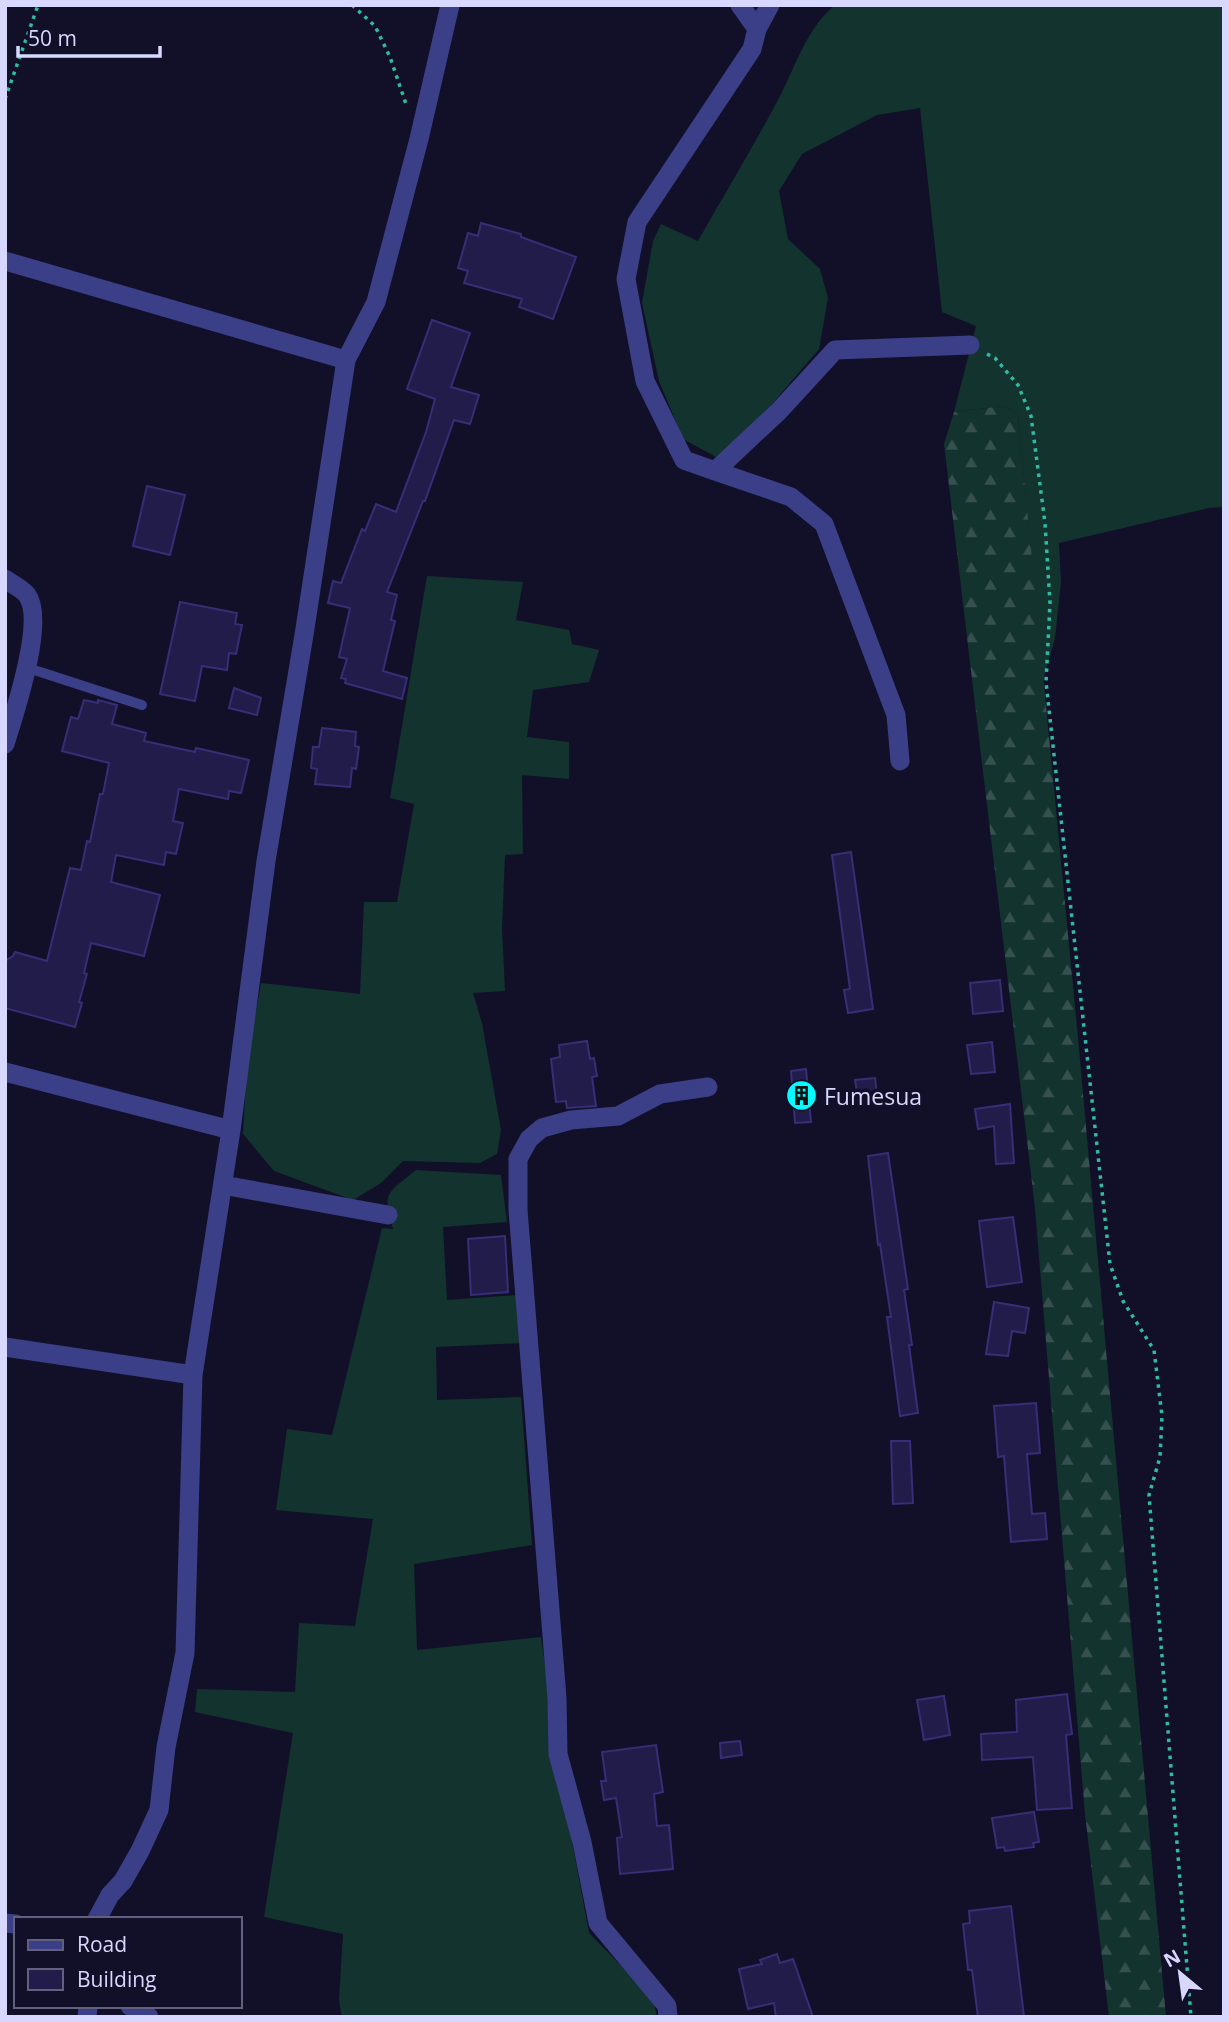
<svg xmlns="http://www.w3.org/2000/svg" width="1229" height="2022" font-family="'Open Sans',sans-serif">
  <style>
    .grass { fill: #13332f }
    .forest { fill: url(#forest-firs) }
    .building { fill: #211c4a; stroke: #362e76; stroke-width: 2 }
    .lines { fill: none; stroke-linecap: round; stroke-linejoin: round }
    .path { stroke: #2fbba6; stroke-width: 3.5; stroke-dasharray: 3.5 5; stroke-linecap: butt }
    .service { stroke: #3b3f88; stroke-width: 10 }
    .minor { stroke: #3b3f88; stroke-width: 19 }
    .labels { text-anchor: middle; dominant-baseline: central; stroke-width: 7; stroke-linejoin: round; paint-order: stroke }
    .poi-label { font-size: 23px; fill: #d8d7ff; stroke: #121028; text-anchor: start }
  </style>
  <defs>
    <pattern id="forest-firs" width="22" height="20" patternUnits="userSpaceOnUse" patternTransform="scale(1.75)"><rect width="22" height="20" fill="#13332f"/><path d="M5 1l3.5 6h-7zM16 11l3.5 6h-7z" fill="#35504e"/></pattern>
  </defs>
  <rect width="100%" height="100%" fill="#121028"/>
  <!-- grass -->
  <path class="grass" d="M835 5H1224V507L1209 508 1059 543 1061 582 1055 638 1043 680 1018 414 1003 406 954 412 976 326 942 312 920 108 877 115 802 154 779 191 788 239 820 269 828 298 819 349 761 417 720 459 683 439 659 381 642 303 653 241 661 224 698 241C725 193 754 146 780 96 796 65 807 28 835 5Z
    M427 576 523 582 516 620 569 630 572 644 599 650 589 682 533 690 527 737 569 742V779L522 775 523 854 505 855 502 929 505 991 473 993 482 1023 501 1130 497 1154 480 1163 403 1161 381 1183 353 1200 274 1171 243 1134 247 1062 261 983 360 994 364 902H397L414 804 390 798Z
    M416 1170 501 1175 507 1222 443 1227 447 1300 518 1295 522 1343 436 1347 437 1400 521 1397 532 1545 414 1564 417 1650 541 1637 567 1814 589 1933 653 1998 657 2017H342L339 2000 343 1934 264 1917 293 1733 195 1712 197 1689 295 1692 299 1623 355 1626 373 1519 276 1510 287 1429 332 1435 382 1228 393 1229C382 1191 387 1194 416 1170Z"/>
  <!-- forest -->
  <path class="forest" d="M1003 406 1018 414 1079 1049 1166 2017H1109L1085 1814 1035 1208 944 444 954 412Z"/>
  <!-- building -->
  <path class="building" d="M481 223 521 234V237L576 257 553 319 519 307 522 299 464 283 468 271 458 268 468 233 478 236Z
    M432 320 470 333 451 387 479 395 470 424 454 420 425 501H423L387 592 397 595 391 620 395 621 383 671 407 678 402 699 345 683 346 679 341 678 347 659 339 657 350 608 328 603 333 581 341 583 362 529 365 531 376 504 396 512 426 432 435 399 407 389Z
    M147 486 185 495 170 555 133 546Z
    M180 602 237 613 235 624 242 625 236 654 229 653 227 670 202 666 195 701 160 694Z
    M234 688 261 698 257 715 229 708Z
    M84 700 98 703V700L117 705 112 724 146 733 144 741 195 752 196 748 249 760 241 793 229 791 228 799 179 789 173 821 183 823 176 854 166 852 164 865 116 855 111 882 160 895 144 956 91 943 84 973 87 974 79 1002 82 1003 75 1027 5 1008V961L13 956 15 952 47 961 70 868 81 870 87 841 90 842 100 794H103L109 763 62 751 71 717 78 719Z
    M322 728 356 732 355 746 359 747 356 769 352 768 350 787 315 784 317 769 311 768 313 747H319Z
    M851 852 873 1009 848 1013 844 990 850 989 832 855Z
    M1000 980 1003 1011 973 1014 970 983Z
    M587 1041 590 1059 594 1058 597 1076 592 1077 596 1106 567 1108 566 1101 556 1102 551 1059 560 1057 559 1045Z
    M992 1042 995 1072 971 1074 967 1045Z
    M806 1069 811 1122 795 1123 791 1071Z
    M875 1078 877 1095 858 1098 855 1080Z
    M1010 1104 1014 1163 996 1164 994 1126 978 1129 975 1109Z
    M888 1153 908 1289 904 1290 912 1345H909L918 1413 900 1416 887 1317H891L880 1244 878 1245 868 1156Z
    M1013 1217 1022 1282 987 1287 979 1221Z
    M505 1236 508 1292 471 1295 468 1239Z
    M994 1302 1029 1308 1025 1333 1012 1331 1008 1356 986 1354Z
    M1036 1403 1040 1453 1027 1454 1032 1514 1045 1513 1047 1539 1011 1542 1004 1456 998 1457 994 1406Z
    M891 1441H910L913 1503 893 1504Z
    M1067 1694 1072 1734 1066 1735 1072 1808 1037 1810 1033 1757 982 1760 981 1734 1017 1732 1016 1700Z
    M944 1696 950 1735 924 1740 917 1700Z
    M740 1741 742 1755 721 1758 720 1743Z
    M656 1745 663 1792 654 1794 657 1826 669 1825 673 1869 620 1874 617 1838 622 1837 616 1798 604 1800 601 1781H606L602 1752Z
    M1034 1812 1039 1842 1033 1843 1034 1847 1005 1851 1004 1847 997 1848 992 1818Z
    M1011 1906 1024 2017H978L972 1970H968L963 1924 970 1923 969 1911Z
    M777 1954 780 1963 793 1959 813 2017H776L774 2003 748 2009 739 1969 762 1964 760 1960Z"/>
  <g class="lines">
    <!-- path -->
    <path class="path" d="M352 5 375 26 390 57 407 107
      M5 99 38 5
      M987 354 995 358 1018 385 1031 416 1045 523 1050 603 1046 682 1110 1264 1123 1301 1154 1350 1162 1416 1160 1457 1149 1495 1191 2017"/>
    <!-- service -->
    <path class="service" d="M28 668 142 705"/>
    <!-- minor -->
    <path class="minor" d="M740 5 757 29 752 49 637 222 626 279 645 381 684 460 715 471 779 411 835 350 970 345
      M757 29 770 5
      M5 261 346 360
      M715 471 791 497 824 524 896 715 900 761
      M5 579C12 584 23 589 27 595 46 620 14 715 5 744
      M5 1072 231 1130
      M223 1185 388 1215
      M5 1347 193 1375
      M97 1919 110 1895 123 1881 140 1851 159 1810 166 1747 185 1653 193 1375 231 1130 266 861 304 635 346 360 376 302 419 139 450 5
      M5 1923 16 1924
      M130 2006 149 2017
      M87 2017 88 2006
      M668 2017 667 2006 598 1923 582 1842 558 1754 557 1698 518 1210V1159L529 1139 542 1128 571 1120 618 1116 660 1094 708 1087"/>
  </g>
  <!-- icons -->
  <defs>
    <symbol id="building-disc" viewBox="-11 -11 22 22"><circle r="9.5" fill="#03fcff" stroke="#121028"/><path d="M-4-6H4V6H1V3H-1V6H-4ZM-2.5-4.3h1.7v1.8h-1.7ZM.8-4.3h1.7v1.8H.8ZM-2.5-1h1.7V.8h-1.7ZM.8-1h1.7V.8H.8Z" fill="#111"/></symbol>
  </defs>
  <g fill-rule="evenodd">
    <use href="#building-disc" x="784" y="1078" width="35" height="35"/>
  </g>
  <g class="labels">
    <!-- poi labels -->
    <g class="poi-label">
      <text x="824" y="1096">Fumesua</text>
    </g>
  </g>
  <!-- border -->
  <rect width="1229" height="2022" fill="none" stroke="#d8d7ff" stroke-width="14"/>
  <!-- legend -->
  <rect x="14" y="1917" width="228" height="91" fill="#121028" stroke="#61607e" stroke-width="2"/>
  <rect x="28" y="1940" width="35" height="10" fill="#3b3f88" stroke="#61607e" stroke-width="2"/>
  <text x="77" y="1952" font-size="21" fill="#d8d7ff">Road</text>
  <rect x="28" y="1969" width="35" height="21" fill="#211c4a" stroke="#61607e" stroke-width="2"/>
  <text x="77" y="1987" font-size="21" fill="#d8d7ff">Building</text>
  <!-- north arrow -->
  <g transform="translate(1180 1973) rotate(331)" stroke="#121028" stroke-width="5" paint-order="stroke">
  <path d="M0-5L12 26L0 18L-12 26Z" fill="#d8d7ff"/>
  <text y="-10" font-size="19" font-weight="bold" text-anchor="middle" fill="#d8d7ff">N</text>
  </g>
  <!-- scale -->
  <path d="M18 46v10h142v-10" fill="none" stroke="#d8d7ff" stroke-width="3.5"/>
  <text x="28" y="46" font-size="21" fill="#d8d7ff" stroke="#121028" stroke-width="5" paint-order="stroke">50 m</text>
</svg>
